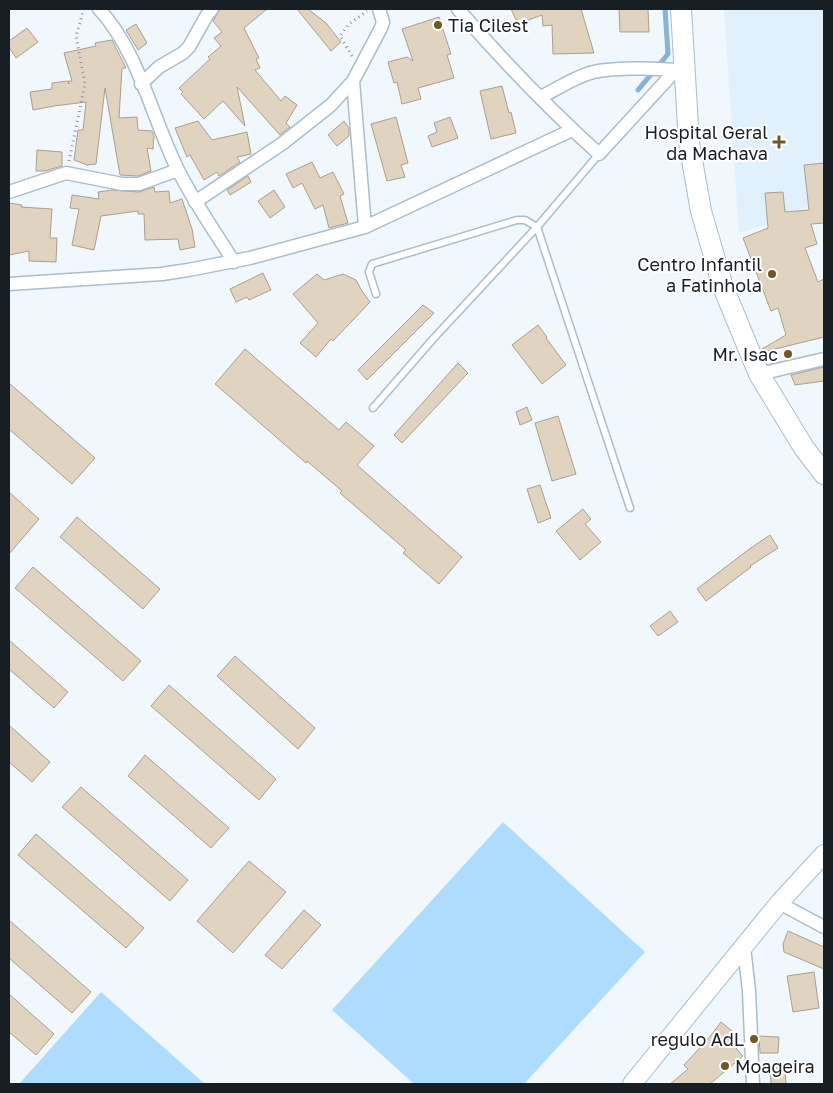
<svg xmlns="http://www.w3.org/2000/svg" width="833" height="1093" font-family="'Golos Text',sans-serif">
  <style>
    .built { fill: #e0f0fd }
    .pitch { fill: #addcff }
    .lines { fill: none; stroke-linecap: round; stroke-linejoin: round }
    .stream { stroke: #86b4d7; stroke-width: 5 }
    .building { fill: #e0d4c0; stroke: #aa9f8c }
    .lane-casing { stroke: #a9bdcc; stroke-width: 9 }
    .street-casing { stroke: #a9bdcc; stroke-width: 15 }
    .secondary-casing { stroke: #a9bdcc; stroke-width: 20 }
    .primary-casing { stroke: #a9bdcc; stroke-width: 22 }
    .path { stroke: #8c9399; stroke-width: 3; stroke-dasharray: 1 4; stroke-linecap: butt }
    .lane { stroke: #fff; stroke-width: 6 }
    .street { stroke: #fff; stroke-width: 12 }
    .secondary { stroke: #fff; stroke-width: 18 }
    .primary { stroke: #fff; stroke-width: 20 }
    .poi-dot { fill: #715728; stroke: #fff; stroke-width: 2 }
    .labels { text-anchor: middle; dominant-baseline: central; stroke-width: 4; stroke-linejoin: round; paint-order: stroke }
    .poi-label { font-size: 18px; fill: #181f24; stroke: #fff; text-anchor: end }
  </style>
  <rect width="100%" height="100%" fill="#f0f8fe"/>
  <!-- built -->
  <path class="built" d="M724 9H824V207L802 208 790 217 739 233Z"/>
  <!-- pitch -->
  <path class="pitch" d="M503 822 645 952 524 1084H414L332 1010Z
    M101 992 205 1084H19Z"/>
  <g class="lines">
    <!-- stream -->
    <path class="stream" d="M638 90 668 54 665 9"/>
  </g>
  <!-- building -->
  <path class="building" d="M220 9H267L244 28 259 58 256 59 260 68 255 70 281 101 285 96 297 105 286 123 290 127 280 135 237 87 245 126 223 101 204 119 181 94 183 92 179 88 210 59 208 57 221 46 214 38 222 32 213 21Z
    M297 9H308L326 23 341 42 331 51Z
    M511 9H581L594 53 553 54 552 25 543 26 542 15 518 24Z
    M619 9H648L649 32H620Z
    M439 17 451 54 447 55 454 78 418 88 421 99 402 104 397 82 394 83 388 62 407 57 413 61 402 29Z
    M136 24 147 43 138 50 126 30Z
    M27 28 38 42 16 58 9 47V41Z
    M112 40 126 68H122L119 118 137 117 138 130 152 131 154 136 153 149 147 148 151 171 138 176 120 175 105 88 96 164 87 165 74 160 78 130H83L86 102 54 106 33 110 30 92 52 89V83L67 81 69 84 68 81H72L64 53 96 46 95 43Z
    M502 86 509 113 511 112 516 133 491 139 480 91Z
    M396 117 408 163 401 165 405 177 387 181 371 124Z
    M450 117 458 138 432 147 428 136 437 132 434 123Z
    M198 121 212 140 247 132 251 154 237 157 240 162 219 176 217 172 204 180 190 155 187 157 175 128Z
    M344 121 349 128V136L337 146 328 135Z
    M37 150 62 152V166L45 171H36Z
    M312 162 320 178 333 172 344 194 340 196 348 223 329 228 323 205 315 209 302 183 293 188 286 174Z
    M824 163V223L811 224 817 244 805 248 818 282 824 279V337L763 352 762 349 786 335 778 308 771 311 743 238 768 228 765 193 783 192 785 212 809 210 804 165Z
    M248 176 251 182 230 195 227 190Z
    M154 187 155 192 169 191 170 203 182 199 192 229 195 247 180 250 178 239 145 240 144 214H138V211L101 216 94 250 72 245 79 209 70 208 72 195 99 199 98 192 112 190 139 192Z
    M274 190 285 207 270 218 258 201Z
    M9 203 22 205 21 207 52 209 50 238H57L56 262 29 261V251L9 255Z
    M263 273 271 290 249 300 247 297 236 302 230 289Z
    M317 274 324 280 343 274 356 280 362 291 370 302 333 341 331 339 316 357 300 343 318 323 293 294Z
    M423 305 434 313 367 380 358 370Z
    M538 325 547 337 546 338 566 365 542 384 512 345Z
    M245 349 339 430 346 422 374 446 357 465 462 557 439 584 403 553 406 550 340 493 342 491 307 461 306 463 215 384Z
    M458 363 468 373 402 443 394 435Z
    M824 367V381L795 385 791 375Z
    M9 383 95 458 72 484 9 429Z
    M527 407 532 420 520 425 516 412Z
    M558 416 576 474 552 481 535 423Z
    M540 485 551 518 538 523 527 489Z
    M9 492 39 519 9 554Z
    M583 509 591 519 585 524 601 542 580 560 556 531Z
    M77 517 160 589 143 609 60 537Z
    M770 535 778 548 750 566 751 567 706 601 697 589 748 550Z
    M33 567 141 661 123 681 15 588Z
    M670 611 678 622 658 636 650 626Z
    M9 640 68 692 54 708 9 669Z
    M235 656 315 728 298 749 217 676Z
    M169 685 276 779 259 800 151 706Z
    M9 725 50 762 32 782 9 762Z
    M145 755 229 828 211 848 128 776Z
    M81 787 188 880 170 901 62 807Z
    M36 834 144 928 126 948 18 855Z
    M249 861 286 892 233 953 197 921Z
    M304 910 321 925 282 969 265 955Z
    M9 920 91 992 72 1013 9 958Z
    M788 931 824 947V969L784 952 783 944Z
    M814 972 819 1008 793 1012 787 976Z
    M9 994 54 1034 36 1055 9 1032Z
    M721 1022 732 1031 727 1038 743 1056 710 1084H670L688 1069 684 1065 708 1039Z
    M759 1036 779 1037 778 1053H760Z
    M785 1065 786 1084H771L770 1069Z"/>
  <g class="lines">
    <defs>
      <path id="lane" d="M376 294 369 272 372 264 517 220H525L537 227 630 508
        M373 408 433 339 537 227 599 154"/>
      <path id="street" d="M99 9C139 52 152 118 178 170 194 202 215 232 234 262
        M458 9C502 60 549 109 599 154L685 60
        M353 81 365 227
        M141 84 159 67 183 53 189 47 207 15 212 9
        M541 97C557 89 573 78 590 73 610 67 655 68 677 70
        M9 192 66 173 122 184H139L178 170
        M195 202 283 143 331 105 353 81 381 28 383 22 379 9
        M9 284 162 274 188 270 250 258 365 227 572 130
        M759 374 824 359
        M779 903 824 927
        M744 947 749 991 753 1084"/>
      <path id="secondary" d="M632 1084 779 903 824 854"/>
      <path id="primary" d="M681 9 689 143 701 211 723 287 759 374 804 448 824 474"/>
    </defs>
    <!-- lane casing -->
    <use href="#lane" class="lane-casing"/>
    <!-- street casing -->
    <use href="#street" class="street-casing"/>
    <!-- secondary casing -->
    <use href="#secondary" class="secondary-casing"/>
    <!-- primary casing -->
    <use href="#primary" class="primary-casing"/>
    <!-- path -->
    <path class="path" d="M352 56 340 36 349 24 367 11
      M69 161 85 84 76 36 84 9"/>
    <!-- lane -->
    <use href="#lane" class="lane"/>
    <!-- street -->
    <use href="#street" class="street"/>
    <!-- secondary -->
    <use href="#secondary" class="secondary"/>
    <!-- primary -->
    <use href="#primary" class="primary"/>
  </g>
  <!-- markers -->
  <g class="poi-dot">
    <circle cx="438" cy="25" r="5"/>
    <path d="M776.5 134.5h5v5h5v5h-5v5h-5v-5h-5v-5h5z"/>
    <circle cx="772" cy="274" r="5"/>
    <circle cx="788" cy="354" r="5"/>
    <circle cx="754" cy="1039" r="5"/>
    <circle cx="725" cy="1066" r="5"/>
  </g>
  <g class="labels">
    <!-- poi labels -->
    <g class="poi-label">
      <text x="448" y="25" text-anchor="start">Tia Cilest</text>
      <text x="768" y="132">Hospital Geral<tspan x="768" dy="21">da Machava</tspan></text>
      <text x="762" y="264">Centro Infantil<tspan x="762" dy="21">a Fatinhola</tspan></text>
      <text x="778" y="354">Mr. Isac</text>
      <text x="744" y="1039">regulo AdL</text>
      <text x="735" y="1066" text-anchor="start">Moageira</text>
    </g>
  </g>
  <!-- border -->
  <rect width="833" height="1093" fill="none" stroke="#181f24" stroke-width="20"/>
</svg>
